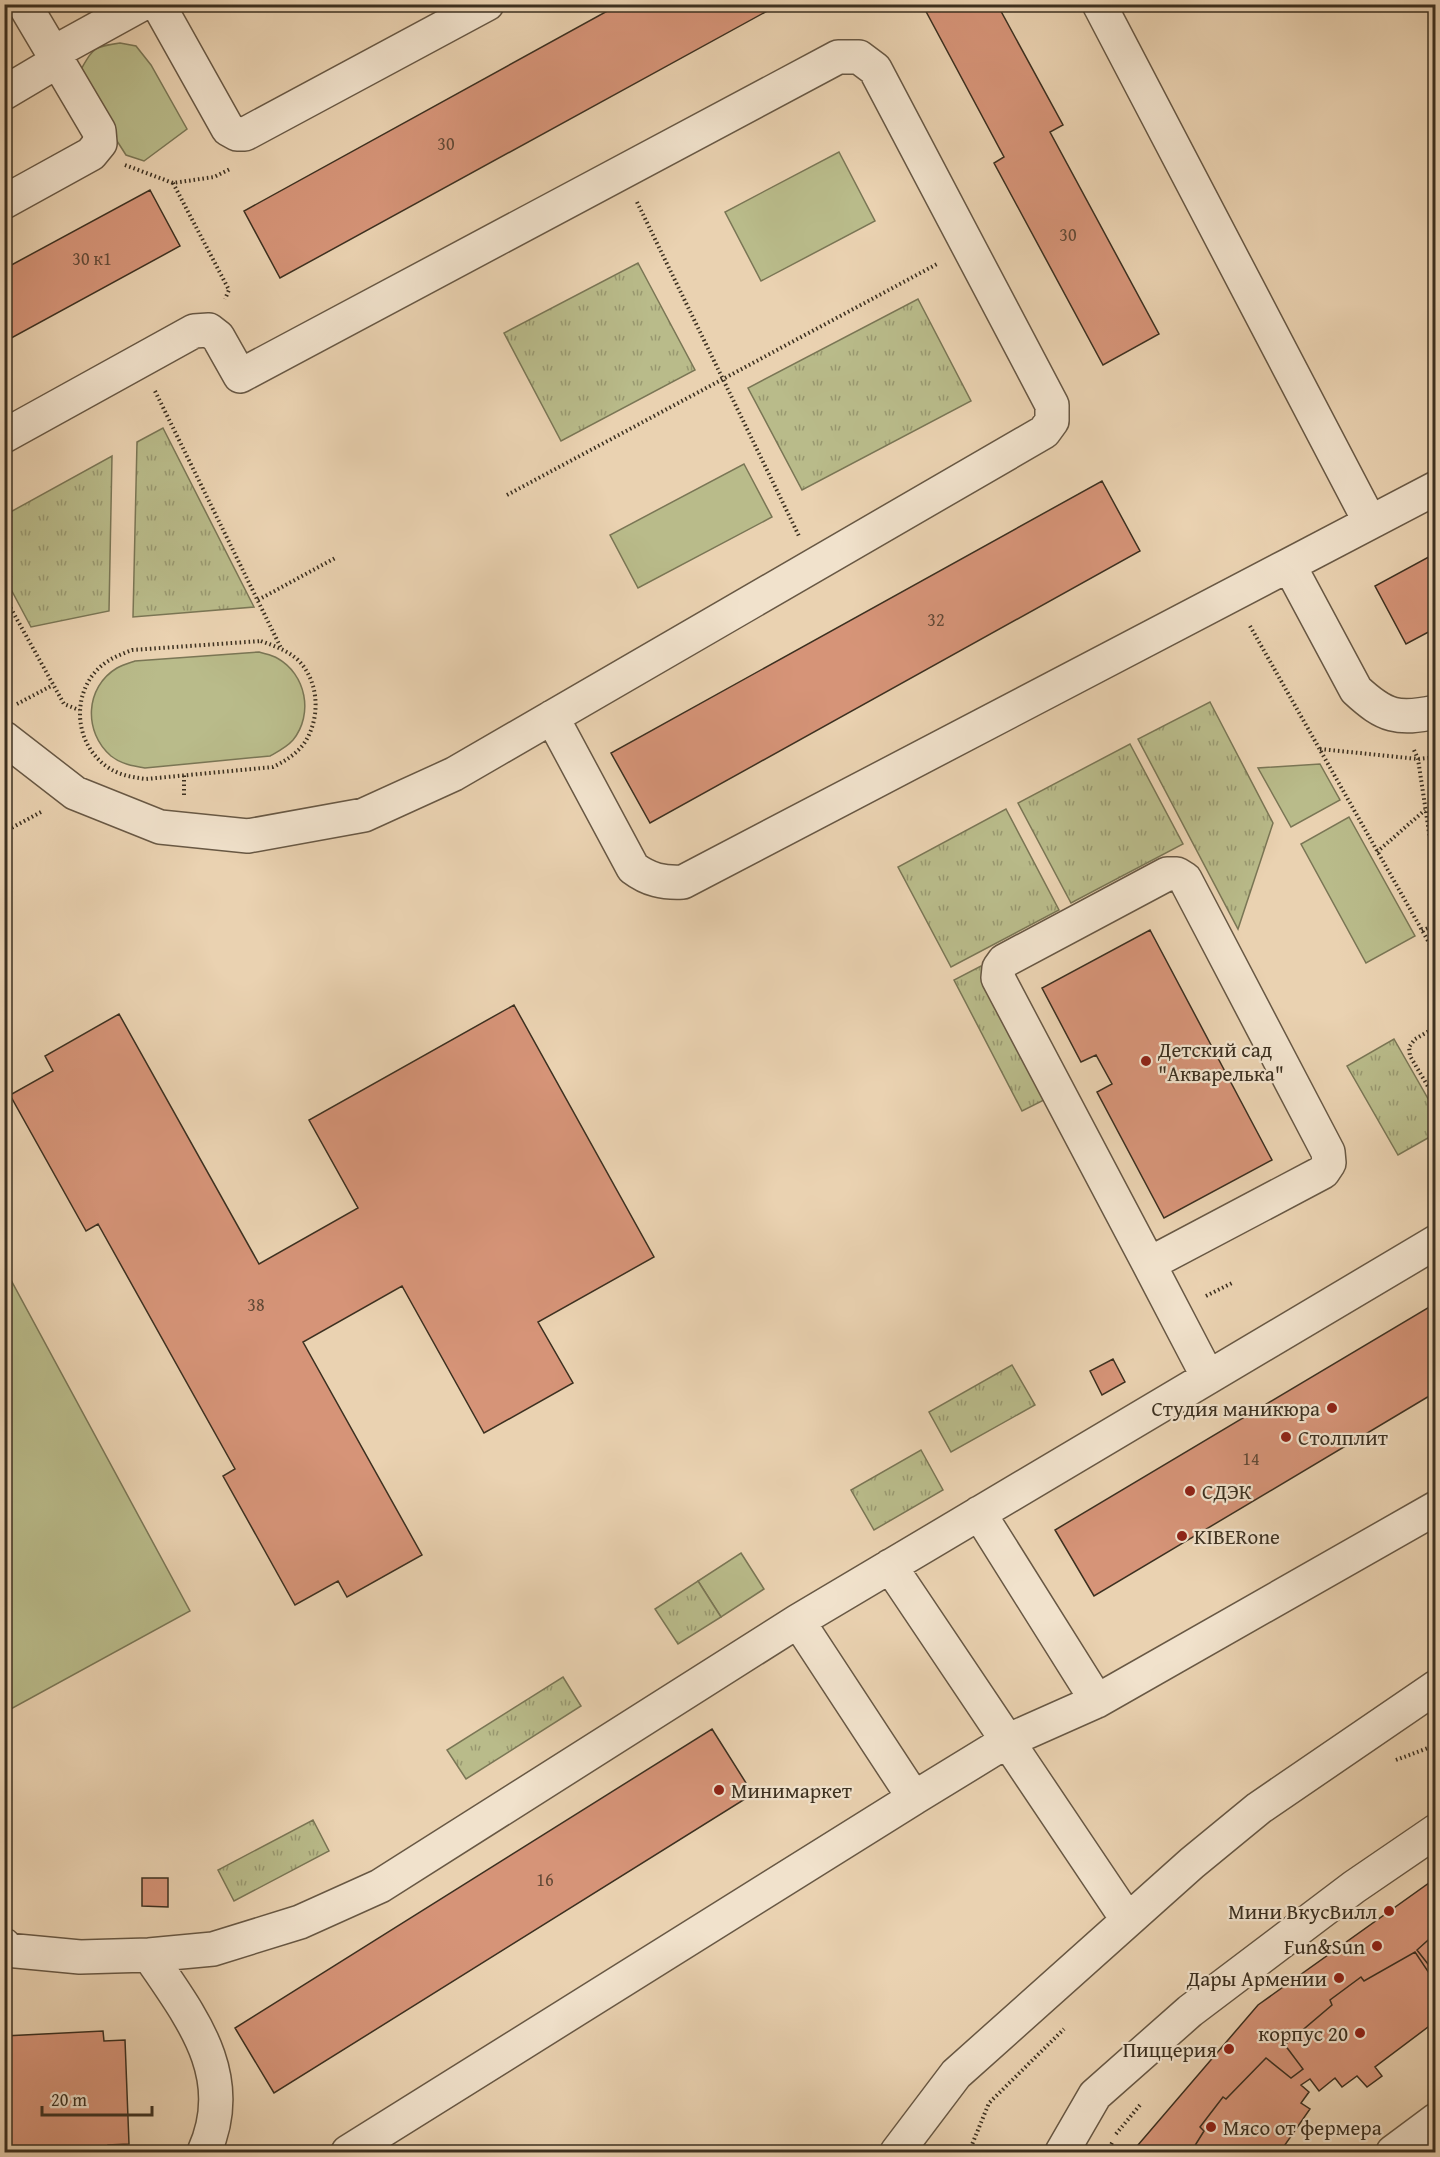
<svg xmlns="http://www.w3.org/2000/svg" width="1440" height="2157" font-family="'Gentium Book Plus',serif">
  <style>
    .grass { fill: #b9bb8a; stroke: #7a7655; stroke-width: 1.5 }
    .park { fill: url(#park-tufts); stroke: #7a7655; stroke-width: 1.5 }
    .building { fill: #d69478; stroke: #3c3020; stroke-width: 1.5 }
    .lines { fill: none; stroke-linecap: round; stroke-linejoin: round }
    .minor-casing { stroke: #685844; stroke-width: 36 }
    .path { stroke: #3c3020; stroke-width: 4; stroke-dasharray: 1.5 3; stroke-linecap: butt }
    .minor { stroke: #f1e2cc; stroke-width: 33 }
    .poi-dot { fill: #8f2418; stroke: #f1e2cc; stroke-width: 2 }
    .labels { text-anchor: middle; dominant-baseline: central; stroke-width: 4.5; stroke-linejoin: round; paint-order: stroke }
    .number-label { font-size: 18px; fill: #624936 }
    .poi-label { font-size: 21px; fill: #3c3020; stroke: #f1e2cc; text-anchor: start }
  </style>
  <defs>
    <pattern id="park-tufts" width="24" height="20" patternUnits="userSpaceOnUse" patternTransform="scale(1.5)"><rect width="24" height="20" fill="#b9bb8a"/><path d="M3 7l-1-3M5 7V3M7 7l1-3M15 17l-1-3M17 17v-4M19 17l1-3" fill="none" stroke="#989870"/></pattern>
  </defs>
  <rect width="100%" height="100%" fill="#ead2b1"/>
  <filter id="stains"><feTurbulence type="fractalNoise" baseFrequency=".00333" numOctaves="4"/><feColorMatrix values="0 0 0 0 .2 0 0 0 0 .09 0 0 0 0 .02 0 0 0 .5 -.17"/></filter>
  <radialGradient id="worn" r=".72"><stop offset=".6" stop-color="#630" stop-opacity="0"/><stop offset="1" stop-color="#630" stop-opacity=".3"/></radialGradient>
  <!-- grass -->
  <path class="grass" d="M120 43 136 46 151 65 187 129 144 161 126 155 85 91 80 71C94 47 93 47 120 43Z
    M839 152 875 221 761 281 725 212Z
    M744 464 772 517 638 588 610 535Z
    M259 652C265 654 272 655 277 658 306 674 314 714 293 740 287 747 279 751 270 756L145 768C133 766 121 764 111 756 83 732 85 687 117 668 122 665 129 663 135 661Z
    M1320 764 1340 800 1291 827 1258 768Z
    M1349 817 1415 936 1366 963 1301 844Z
    M5 1269 190 1611 9 1710 4 1702Z
    M741 1553 764 1589 721 1617 698 1581Z"/>
  <!-- park -->
  <path class="park" d="M638 263 695 370 561 441 504 333Z
    M918 299 971 401 802 490 748 388Z
    M163 428 254 607 133 617 137 442Z
    M112 456 109 611 31 627 5 578V515Z
    M1210 702 1273 823 1238 929 1138 739Z
    M1130 744 1183 844 1071 903 1018 803Z
    M1006 809 1059 910 951 967 898 867Z
    M981 966 1050 1097 1022 1111 954 980Z
    M1394 1039 1435 1111V1134L1398 1155 1347 1066Z
    M1012 1365 1035 1405 951 1452 929 1412Z
    M921 1450 943 1490 874 1530 851 1490Z
    M698 1581 721 1617 678 1644 655 1609Z
    M563 1677 581 1706 466 1779 447 1750Z
    M313 1820 329 1851 234 1901 218 1870Z"/>
  <!-- building -->
  <path class="building" d="M620 4H780L280 278 244 211Z
    M922 4H997L1063 125 1050 132 1159 334 1103 365 994 163 1004 157Z
    M150 190 180 246 4 342V269Z
    M1102 481 1140 551 650 823 611 753Z
    M1436 553V628L1406 644 1375 586Z
    M1150 930 1272 1160 1164 1218 1097 1092 1112 1084 1096 1055 1081 1062 1042 988Z
    M514 1005 654 1257 538 1322 573 1383 484 1433 402 1286 303 1342 422 1555 347 1597 338 1581 295 1605 223 1476 235 1469 98 1224 86 1231 10 1095 53 1071 45 1056 119 1014 259 1264 358 1208 309 1120Z
    M1436 1303V1392L1094 1596 1055 1530Z
    M1113 1359 1125 1382 1102 1395 1090 1371Z
    M712 1729 753 1794 274 2093 235 2028Z
    M142 1878H168V1907L142 1906Z
    M1436 1878V1933L1417 1950 1435 1973 1431 1976 1415 1952 1364 1981 1361 1977 1330 2000 1332 2005 1285 2045 1303 2069 1291 2078 1266 2058 1226 2099 1223 2097 1200 2127 1204 2131 1191 2152H1132L1258 2005Z
    M1436 1933V2021L1375 2067 1382 2076 1367 2087 1357 2076 1342 2087 1335 2078 1319 2091 1310 2079 1301 2085 1309 2092 1301 2103 1310 2109 1280 2152H1191L1204 2131 1200 2127 1223 2097 1226 2099 1266 2058 1291 2078 1303 2069 1285 2045 1332 2005 1330 2000 1361 1977 1364 1981 1415 1952 1431 1976 1435 1973 1417 1950Z
    M103 2031 104 2041 125 2040 129 2144 108 2145V2152H6L4 2036Z"/>
  <g class="lines">
    <defs>
      <path id="minor" d="M24 4 53 53
        M158 4 228 129 237 134H245L487 4
        M1099 4 1370 522
        M4 93 58 61
        M4 202 91 154 100 143 99 131 53 53 142 4
        M4 436 194 331 209 330 218 337 240 376 838 57H859L875 69 1052 405V421L1044 432 454 774 364 815 248 836 160 827 75 793 4 738
        M1289 565 1436 488
        M552 717 633 868C649 880 663 883 683 882L1289 565 1356 690C1385 717 1398 720 1436 712
        M1149 1264 1323 1172 1329 1163 1328 1152 1185 879 1177 874H1167L1004 961 999 968 998 978 1149 1264 1208 1377
        M979 1513 1097 1701
        M890 1566 1127 1919
        M914 1798 1007 1741 1097 1701 1436 1508
        M4 1945 6 1950 80 1957 149 1955 213 1949 300 1922 380 1886 798 1621
        M149 1955C190 2016 239 2075 204 2152
        M348 2152 914 1798 798 1621 1436 1242
        M897 2152 956 2074 1192 1863 1259 1808 1436 1687
        M1062 2152 1095 2095 1190 2011 1354 1887 1436 1831
        M1393 2152 1436 2120"/>
    </defs>
    <!-- minor casing -->
    <use href="#minor" class="minor-casing"/>
    <!-- path -->
    <path class="path" d="M125 165 173 183 214 177 230 169
      M173 183 229 290 225 299
      M637 202 799 536
      M155 391 281 648
      M507 495 939 263
      M4 596 64 704 79 710
      M258 600 337 557
      M1250 626 1436 955
      M261 641C274 646 287 650 298 660 320 682 321 720 303 745 295 755 285 761 273 767L146 779C131 777 118 775 106 766 76 744 71 699 96 671 106 660 119 655 132 650Z
      M17 704 53 685
      M1320 749 1418 759 1436 757
      M1414 750 1418 759 1436 879
      M184 795V775
      M4 832 41 812
      M1377 852 1425 810
      M1422 931 1436 924
      M1436 1027 1415 1039 1409 1047 1410 1056 1436 1100
      M1206 1296 1232 1283
      M1396 1760 1436 1745
      M1116 2134 1140 2105
      M969 2152 989 2103 1064 2029
      M1107 2152 1113 2141"/>
    <!-- minor -->
    <use href="#minor" class="minor"/>
  </g>
  <!-- markers -->
  <g class="poi-dot">
    <circle cx="1146" cy="1061" r="6"/>
    <circle cx="1332" cy="1408" r="6"/>
    <circle cx="1286" cy="1437" r="6"/>
    <circle cx="1190" cy="1491" r="6"/>
    <circle cx="1182" cy="1536" r="6"/>
    <circle cx="719" cy="1790" r="6"/>
    <circle cx="1389" cy="1911" r="6"/>
    <circle cx="1377" cy="1946" r="6"/>
    <circle cx="1339" cy="1978" r="6"/>
    <circle cx="1360" cy="2033" r="6"/>
    <circle cx="1229" cy="2049" r="6"/>
    <circle cx="1211" cy="2127" r="6"/>
  </g>
  <g class="labels">
    <!-- number labels -->
    <g class="number-label">
      <text x="446" y="143">30</text>
      <text x="1068" y="234">30</text>
      <text x="92" y="258">30 к1</text>
      <text x="936" y="619">32</text>
      <text x="256" y="1304">38</text>
      <text x="1251" y="1458">14</text>
      <text x="545" y="1879">16</text>
    </g>
    <!-- poi labels -->
    <g class="poi-label">
      <text x="1158" y="1049">Детский сад<tspan x="1158" dy="24">"Акварелька"</tspan></text>
      <text x="1320" y="1408" text-anchor="end">Студия маникюра</text>
      <text x="1298" y="1437">Столплит</text>
      <text x="1202" y="1491">СДЭК</text>
      <text x="1194" y="1536">KIBERone</text>
      <text x="731" y="1790">Минимаркет</text>
      <text x="1377" y="1911" text-anchor="end">Мини ВкусВилл</text>
      <text x="1365" y="1946" text-anchor="end">Fun&amp;Sun</text>
      <text x="1327" y="1978" text-anchor="end">Дары Армении</text>
      <text x="1348" y="2033" text-anchor="end">корпус 20</text>
      <text x="1217" y="2049" text-anchor="end">Пиццерия</text>
      <text x="1223" y="2127">Мясо от фермера</text>
    </g>
  </g>
  <!-- margin -->
  <rect width="1440" height="2157" fill="none" stroke="#ead2b1" stroke-width="24"/>
  <rect x="6" y="6" width="1428" height="2145" fill="none" stroke="#3c3020" stroke-width="3"/>
  <rect x="12" y="12" width="1416" height="2133" fill="none" stroke="#3c3020" stroke-width="1.5"/>
  <!-- scale -->
  <path d="M42 2106v9h110v-9" fill="none" stroke="#3c3020" stroke-width="3"/>
  <text x="51" y="2106" font-size="18" fill="#3c3020" stroke="#f1e2cc" stroke-width="4.5" paint-order="stroke">20 m</text>
  <rect width="100%" height="100%" filter="url(#stains)"/>
  <rect width="100%" height="100%" fill="url(#worn)"/>
</svg>
